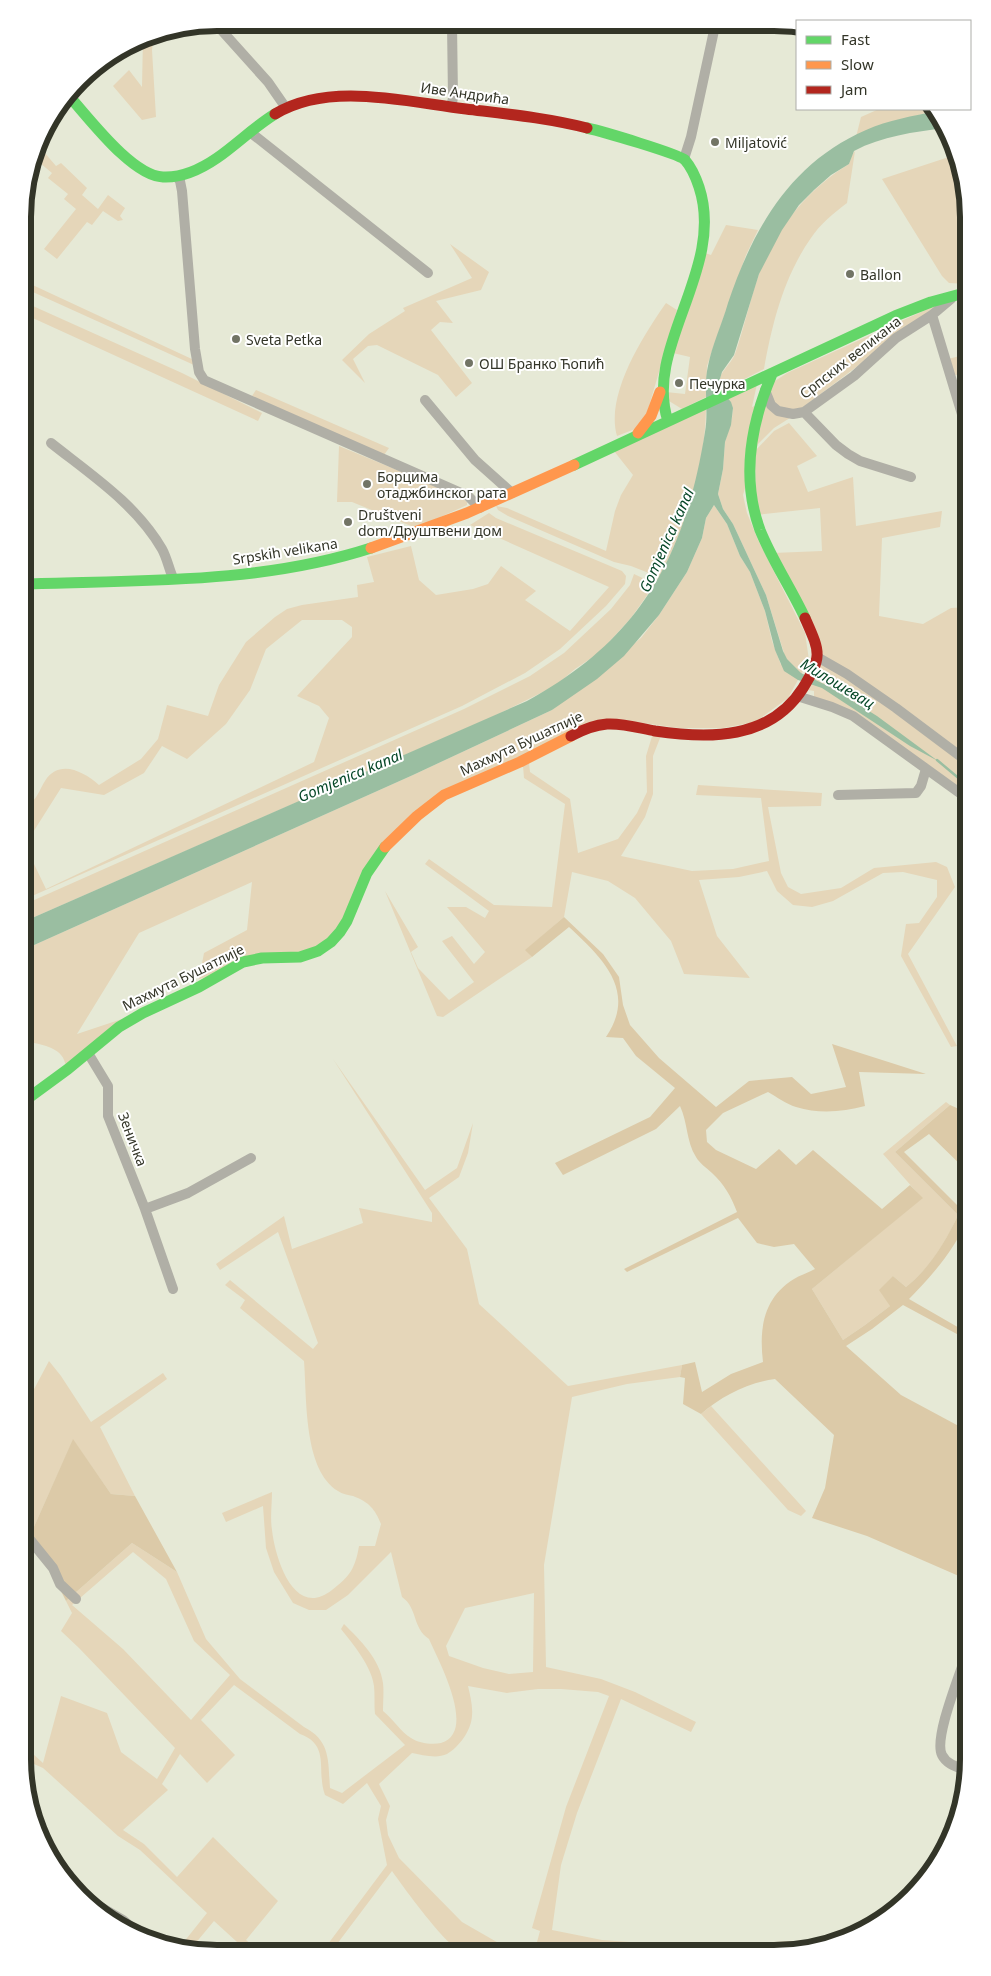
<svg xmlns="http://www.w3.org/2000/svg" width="991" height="1976" font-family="'Noto Sans',sans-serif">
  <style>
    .green { fill: #e5d6b9; fill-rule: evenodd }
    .forest { fill: #dccaa8 }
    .water { fill: #9abea1 }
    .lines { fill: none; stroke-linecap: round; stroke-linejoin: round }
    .stream { stroke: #9abea1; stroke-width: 2.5 }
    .street { stroke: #b0afa6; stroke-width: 10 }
    .fast { stroke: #63d668; stroke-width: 11 }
    .slow { stroke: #ff974d; stroke-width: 11 }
    .jam { stroke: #b3261e; stroke-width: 11 }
    .poi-dot { fill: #727465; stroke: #fff; stroke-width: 2 }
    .labels { text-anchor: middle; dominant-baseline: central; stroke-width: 4; stroke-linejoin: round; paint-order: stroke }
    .street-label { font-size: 14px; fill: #333528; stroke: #fff }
    .poi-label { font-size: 14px; fill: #333528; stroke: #fff; text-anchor: start }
    .water-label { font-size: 15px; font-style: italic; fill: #064727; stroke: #fff }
    .rim { fill: none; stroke: #333528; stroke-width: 6 }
  </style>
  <rect width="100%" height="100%" fill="#e6e9d6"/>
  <!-- green -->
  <path class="green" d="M154 35 152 50 156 117 142 120 113 86 129 70 142 87 143 37Z
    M879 109H936V110L873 128 856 137 861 117Z
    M38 145 56 166 61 163 87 188 82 195 98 209 108 195 125 208 120 216 123 220 118 221 103 211 92 225 87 222 57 259 44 249 76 209 64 199 68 194 48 178 52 173 34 158 39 150 37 149Z
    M855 151 847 203C834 213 820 224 811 238 784 276 772 324 764 369L721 391C714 374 730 367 735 354 744 328 750 300 759 274 776 228 808 189 849 164L852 155Z
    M958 154 968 217V283L967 284 949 283 942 276 882 179Z
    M726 225 758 230 746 255 713 348 707 366 706 397 682 409 669 401 666 392 685 394 690 357 673 353 705 253 711 255Z
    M450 244 489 272 481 290 436 301 453 323 440 322 431 330 472 383 456 397 438 375 377 345 368 346 353 359 365 383 342 360 369 334 405 311 403 308 472 278Z
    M24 281 194 360V365L24 288Z
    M24 302 182 373 262 413 258 421 24 314Z
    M666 303 677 310 647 413 635 429 617 436C605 395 643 336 666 303Z
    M941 303 802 408 791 411 774 404 769 385 787 373Z
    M968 354V373L949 376 944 360Z
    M757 384 752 407 762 403 793 416 774 428 758 444 743 495 747 513 758 540 805 633 809 660 788 698 755 722 723 728H679L621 720 444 792 387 840 339 929 314 949 199 979 204 953 247 930 252 882 139 933 77 1034 122 1019 66 1066C65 1063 64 1058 61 1055 54 1046 34 1042 23 1042V950L413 775 552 710 641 638 659 615 687 572 702 538 706 518 714 505 727 524 740 556 750 572 765 611 772 641 781 665 784 653 766 595 733 524 723 509 718 494 723 469 725 442 732 418 733 408 728 399Z
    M256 390 389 448 384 455 252 396Z
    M706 409C705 467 687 526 659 577L631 566 614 562 508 516 498 510 496 506 507 508 606 551 615 511 621 495 633 475 614 451Z
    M789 423 817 456 797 466 808 492 853 477 856 526 942 511 940 527 882 538 879 616 923 624 951 608 968 607V734L958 749 824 656 773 553 822 551 820 508 756 515 755 451 774 431Z
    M339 446 460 496 467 502V505L416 528 352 502H337Z
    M489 513 496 518 622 571 626 576 625 584 606 606 560 649 525 673 462 706 23 900V807C37 802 38 792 45 781 59 759 83 771 99 785L141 759 158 739 167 705 208 716 219 685 246 642 275 617 287 609 302 605 358 597 357 585 374 582 367 557 411 546 419 580 436 595 473 589 488 584 501 566 536 591 525 600 570 631 609 587 470 525ZM302 620H342L352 627V637L297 696 319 706 329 718 314 762 46 889 34 864 30 837 61 788 104 795 144 773 162 746 187 759 226 724 250 690 266 649Z
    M634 574 655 584 631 618 599 653 575 669 555 686 492 717 23 922V905L464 709 530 676 564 653 611 609 630 585Z
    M827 664 968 763V794L847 710 814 699V691L802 689 816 665Z
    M653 733H662L653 756V794L645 817 621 856 692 871 733 869 769 861 761 798 696 795 698 785 822 793 821 806 768 807 781 873 788 887 801 894 841 888 874 868 936 862 947 867 955 887 908 954 957 1046 951 1047 901 956 906 924 919 923 937 897V880L903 872 883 873 833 901 812 907 793 905 777 891 767 871 739 877 699 880 717 936 750 978 684 974 671 941 635 898 608 881 572 872 564 917 526 950 532 957 443 1017 437 1016 385 891 418 947 411 952 418 968 449 1000 474 982 442 941 452 936 474 964 485 952 447 907H466L485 918 489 911 425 864 429 859 494 905 552 907 565 804 524 778 523 766 529 763 530 772 570 799 578 853 618 839 637 813 647 792 646 756Z
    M333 1059 425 1190 457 1168 473 1123 468 1153 459 1177 429 1198 467 1249 479 1304 568 1386 682 1365 680 1377 627 1384 572 1397 544 1565 546 1667 601 1679 635 1692 696 1722 691 1732 621 1699 577 1813 561 1865 552 1930 602 1940 686 1946 836 1939 840 1941 774 1953H534L540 1931 532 1928 566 1807 609 1696 598 1692 561 1689H538L507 1693 468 1686C470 1695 473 1706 472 1716 471 1731 459 1747 447 1754 437 1759 422 1755 412 1753L379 1784 390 1806 386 1820 388 1835 399 1858 462 1922 509 1949 508 1953C499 1953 470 1955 462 1952 446 1946 404 1888 392 1871L331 1952H322L387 1865 378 1819 381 1806 367 1783 343 1804 325 1795C316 1771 331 1745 300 1734L234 1685 201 1720 235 1755 207 1783 180 1754 162 1784 168 1790 123 1830 144 1844 177 1877 213 1837 278 1901 246 1940 260 1952H248L214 1921 189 1951 179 1948 207 1913 140 1850 118 1836 43 1768 34 1764 23 1754V1745L43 1763 61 1696 107 1713 121 1752 157 1779 175 1748 79 1648 61 1631 72 1613 66 1601 132 1543 177 1572 206 1639 240 1679 304 1727C331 1741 328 1761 330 1788L342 1793 405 1745 375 1714C374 1704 375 1695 374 1686 372 1667 353 1644 341 1629L344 1624C360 1640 380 1659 383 1683 384 1692 383 1702 383 1711 393 1719 401 1732 411 1738 418 1743 432 1745 441 1743 478 1732 438 1660 429 1639 412 1628 418 1608 402 1597L391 1552 348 1595 326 1610H309L293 1603 274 1572 266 1548 263 1506 226 1522 222 1513 272 1492C272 1504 270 1518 272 1530 275 1558 294 1620 332 1590 350 1576 355 1569 359 1546H375L381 1524C375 1509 369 1502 353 1496 348 1495 342 1494 338 1491 303 1470 307 1397 304 1361L240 1308 245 1300 225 1285 230 1280 313 1349 318 1343 278 1232 220 1270 216 1264 284 1216 292 1249 363 1223 359 1208 432 1222V1213ZM133 1552 166 1579 194 1641 230 1675 191 1720 123 1649 72 1605ZM534 1593 533 1672 509 1674 483 1668 449 1656 446 1646 465 1608Z
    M946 1102 950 1105 895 1152 958 1215C946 1242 929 1269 906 1287L893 1276 890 1306 865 1325 843 1340 812 1289 922 1198 883 1154Z
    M49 1361 61 1376 91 1422 163 1373 167 1379 100 1427 135 1496 111 1494 73 1440 29 1538 23 1530V1474L29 1469 23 1458V1410Z
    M711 1406 806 1511 801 1516 788 1510 701 1414Z"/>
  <!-- forest -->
  <path class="forest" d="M564 917 603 954 619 977 623 1005 630 1025 659 1058 716 1107 749 1081 792 1077 811 1094 846 1087 832 1044 926 1074 859 1072 865 1106C842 1112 819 1114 796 1107 786 1104 777 1097 768 1092L723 1113 706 1130 707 1142 716 1150 756 1169 779 1149 796 1165 813 1150 882 1209 910 1185 923 1198 812 1289 843 1340 865 1325 890 1306 879 1290 893 1276 906 1287C929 1269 946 1241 958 1215L895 1152 950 1105 968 1113V1172L929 1134 904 1152 961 1209 968 1196C968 1202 969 1210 968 1215 960 1244 930 1278 909 1299L968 1333V1340L903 1305 872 1329 846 1346 901 1395 968 1431V1580L867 1536 812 1518 825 1488 834 1435 775 1379C747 1383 722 1396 701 1414L683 1404 685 1378 680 1377 682 1365 695 1362 702 1392 731 1374 763 1362C759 1329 763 1298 794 1279 800 1275 808 1273 815 1269L794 1244 774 1247 757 1243 738 1218 627 1272 624 1269 737 1212C731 1196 724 1184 712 1173 706 1167 700 1164 696 1157 686 1141 688 1123 680 1106L656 1129 563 1175 555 1163 650 1117 675 1088 636 1056 623 1038 606 1037C638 990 601 957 569 927L532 957 525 950Z
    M73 1439 111 1494 135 1496 177 1572 132 1543 66 1601 50 1569 29 1538Z"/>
  <!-- water -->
  <path class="water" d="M937 111 945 128C914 132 882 136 854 151L849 164 831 175 814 190 799 205 782 230 759 274 734 355 722 372 719 382 720 389 731 402 733 408 731 425 725 442 723 469 718 494 723 509 733 524 766 595 783 651 787 659 801 673 830 687 877 716 938 761 910 746 822 688 798 680 784 671 775 650 765 611 750 572 740 556 727 524 714 505 706 518 702 538 687 572 659 615 624 656 597 679 552 710 413 775 23 950V922L527 701C641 639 685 556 705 432 709 410 703 387 708 366 712 345 722 324 728 303 753 229 790 163 866 130 888 120 913 116 937 111Z"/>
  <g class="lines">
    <!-- stream -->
    <path class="stream" d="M937 760 968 786"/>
    <!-- street -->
    <path class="street" d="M215 23 268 82 286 108
      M451 107 453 98 452 24
      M250 132 428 273
      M684 159 691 137 715 26
      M176 176 180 181 182 191 195 349 199 372 204 380 468 496 480 508
      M932 315 968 434
      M765 390 771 405 778 411 793 414 804 412 854 376 896 338 932 315 951 299
      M425 400 475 460 512 493
      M804 412 836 445 848 454 860 461 911 477
      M51 443C90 474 136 504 162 549 167 558 169 569 173 578
      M819 658 847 674 896 708 968 762
      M797 696 832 707 853 716 968 799
      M960 754 968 744
      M838 795 916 793 921 786 926 769
      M88 1053 108 1086V1116L145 1209 173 1289
      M145 1209 188 1193 251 1158
      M23 1531 53 1568 60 1584 76 1599
      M968 1771C958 1767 947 1765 942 1755 933 1738 962 1670 968 1649
      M80 1895 123 1920 143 1937"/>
    <!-- fast -->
    <path class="fast" d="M69 96C89 118 132 176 163 177 183 178 201 169 217 158 237 144 254 127 275 114
      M587 128C601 131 679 154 685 160 692 168 696 178 699 187 726 269 643 347 668 421
      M772 374C751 423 741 478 760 530 772 560 791 588 805 618
      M574 465 895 316 931 302 968 292
      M24 584C140 580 260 584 371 548
      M23 1102 68 1069 119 1027 143 1013 199 987 243 962 262 958 300 957 318 951 331 942 340 932 347 921 367 873 385 847"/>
    <!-- slow -->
    <path class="slow" d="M638 433 651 416 660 392
      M371 548 467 513 574 465
      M385 847 417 816 444 795 520 762 571 736"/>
    <!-- jam -->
    <path class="jam" d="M275 114C329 81 407 102 466 109 507 114 548 118 587 128
      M571 736C582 730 594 725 607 724 623 723 639 728 655 731 709 739 770 740 803 688 823 656 820 652 805 618"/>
  </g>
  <!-- markers -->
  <g class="poi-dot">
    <circle cx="715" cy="142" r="5"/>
    <circle cx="850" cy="274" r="5"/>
    <circle cx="236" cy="339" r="5"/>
    <circle cx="469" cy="363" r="5"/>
    <circle cx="679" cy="383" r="5"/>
    <circle cx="367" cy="484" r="5"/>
    <circle cx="348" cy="522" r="5"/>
  </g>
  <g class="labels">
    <!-- street labels -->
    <g class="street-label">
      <text transform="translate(465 93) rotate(8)">Иве Андрића</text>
      <text transform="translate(850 357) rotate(-38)">Српских великана</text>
      <text transform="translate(285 551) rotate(-9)">Srpskih velikana</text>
      <text transform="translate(521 743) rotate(-25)">Махмута Бушатлије</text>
      <text transform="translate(183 977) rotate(-26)">Махмута Бушатлије</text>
      <text transform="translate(133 1139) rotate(69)">Зеничка</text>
    </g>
    <!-- poi labels -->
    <g class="poi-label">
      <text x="725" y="142">Miljatović</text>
      <text x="860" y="274">Ballon</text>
      <text x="246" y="339">Sveta Petka</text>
      <text x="479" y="363">ОШ Бранко Ћопић</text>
      <text x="689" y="383">Печурка</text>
      <text x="377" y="476">Борцима<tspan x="377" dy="16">отаджбинског рата</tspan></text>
      <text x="358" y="514">Društveni<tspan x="358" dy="16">dom/Друштвени дом</tspan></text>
    </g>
    <!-- water labels -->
    <g class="water-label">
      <text transform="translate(666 540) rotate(-66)">Gomjenica kanal</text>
      <text transform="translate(838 683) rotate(31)">Милошевац</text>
      <text transform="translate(350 775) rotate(-23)">Gomjenica kanal</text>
    </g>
  </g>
  <!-- crop -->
  <path d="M0 0H991V1976H0ZM217 31H774A186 186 0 0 1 960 217V1759A186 186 0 0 1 774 1945H217A186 186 0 0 1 31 1759V217A186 186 0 0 1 217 31Z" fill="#fff" fill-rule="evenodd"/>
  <path class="rim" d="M217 31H774A186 186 0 0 1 960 217V1759A186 186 0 0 1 774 1945H217A186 186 0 0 1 31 1759V217A186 186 0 0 1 217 31Z"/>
  <!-- legend -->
  <rect x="796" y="20" width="175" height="90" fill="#ffffff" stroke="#adaea9"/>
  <rect x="806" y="36" width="25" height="8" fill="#63d668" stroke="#adaea9"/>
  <text x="841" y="45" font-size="15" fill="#333528">Fast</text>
  <rect x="806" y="61" width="25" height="8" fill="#ff974d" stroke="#adaea9"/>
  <text x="841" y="70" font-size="15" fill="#333528">Slow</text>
  <rect x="806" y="86" width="25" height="8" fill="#b3261e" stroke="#adaea9"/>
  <text x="841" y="95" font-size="15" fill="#333528">Jam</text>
</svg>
